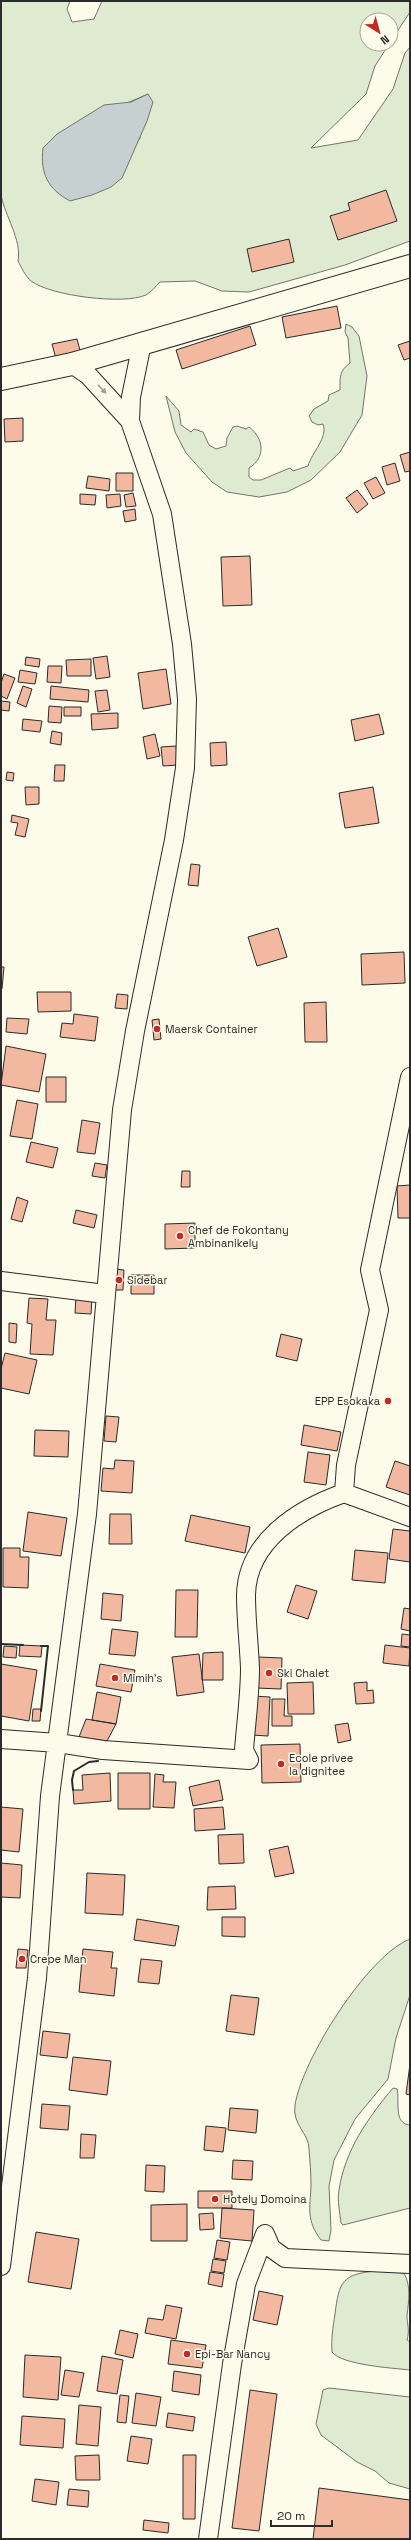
<svg xmlns="http://www.w3.org/2000/svg" width="411" height="2540" font-family="'Space Grotesk',sans-serif">
  <style>
    .green { fill: #deebd1; stroke: #74746e; fill-rule: evenodd }
    .water { fill: #c7d0d0; stroke: #74746e }
    .building { fill: #f2b8a0; stroke: #2b2b2b }
    .lines { fill: none; stroke-linecap: round; stroke-linejoin: round }
    .minor-casing { stroke: #2b2b2b; stroke-width: 20 }
    .secondary-casing { stroke: #2b2b2b; stroke-width: 24 }
    .minor { stroke: #fdfbea; stroke-width: 18 }
    .secondary { stroke: #fdfbea; stroke-width: 22 }
    .wall { stroke: #2b2b2b; stroke-width: 2 }
    .oneway { fill: #9e9d94 }
    .poi-dot { fill: #c62828; stroke: #fdfbea; stroke-width: 1.5 }
    .labels { text-anchor: middle; dominant-baseline: central; stroke-width: 3; stroke-linejoin: round; paint-order: stroke }
    .poi-label { font-size: 11px; fill: #2b2b2b; stroke: #fdfbea; text-anchor: start }
  </style>
  <rect width="100%" height="100%" fill="#fdfbea"/>
  <!-- green -->
  <path class="green" d="M1 1H70L67 9 72 22 94 19 102 1H410V12L391 41V20H367V44H389L375 66 366 94 311 148 358 140 393 89 405 53 410 47V241L345 265 249 292 222 291 195 281 160 282C156 286 151 292 146 295 124 305 51 296 31 281 26 277 21 267 18 261 22 240 5 216 1 195ZM148 94 140 138 134 148 127 103Z
    M346 324 352 327 359 336 367 376 362 415 340 452 311 480 287 492 259 497 227 492 212 482 186 453 175 432 166 396 179 411 181 425 191 432 194 429 203 432 209 445 216 449 226 446 227 438 233 427 237 426 246 429 249 427C264 438 266 458 249 468V477L253 480H261L290 468 293 471 308 466C312 452 328 438 323 424L318 425 312 422 309 416 314 409 328 401 329 395 340 390C340 377 339 371 350 363L348 338 345 332Z
    M410 1939V1995L396 2038 388 2079 355 2119 334 2160 329 2186 331 2230 329 2241 321 2240C306 2220 310 2209 311 2186 311 2174 310 2161 309 2149 309 2133 292 2125 295 2105 302 2060 367 1956 410 1939Z
    M393 2088 397 2089C400 2100 393 2124 410 2125V2208L343 2225 341 2223C340 2213 337 2201 339 2190 345 2150 368 2118 393 2088Z
    M376 2271 404 2273C411 2286 409 2300 407 2315 407 2324 410 2330 407 2340L410 2342V2370C392 2368 342 2365 332 2352 331 2339 333 2327 335 2314 339 2282 342 2274 376 2271Z
    M329 2388 410 2397V2489L389 2483 375 2471 357 2462 321 2435 316 2424 323 2390Z"/>
  <!-- water -->
  <path class="water" d="M148 94 153 102 147 121 122 178 111 187 92 195 70 201C48 189 40 174 43 148L57 134 104 105 131 102Z"/>
  <!-- building -->
  <path class="building" d="M386 190 397 221 338 240 330 216 350 210 348 203Z
    M289 239 294 262 252 272 247 249Z
    M337 306 341 328 286 338 282 317Z
    M250 326 256 345 182 369 176 350Z
    M77 339 81 354 56 359 52 344Z
    M410 341V358L404 360 398 345Z
    M23 418V441L5 442 4 419Z
    M410 452V471L405 472 400 455Z
    M395 463 400 481 387 485 382 467Z
    M116 473H133V491H116Z
    M88 476 110 479 109 491 86 488Z
    M376 477 385 493 373 499 364 483Z
    M357 490 368 504 357 513 346 498Z
    M133 493 136 506 126 507 124 495Z
    M80 494 96 495 95 505 80 504Z
    M120 494 121 506 107 508 106 495Z
    M135 509 136 520 125 522 123 511Z
    M250 556 252 605 223 606 221 557Z
    M107 656 110 677 96 679 93 658Z
    M26 657 40 659 39 667 25 665Z
    M91 659V676H67L66 660Z
    M48 666H62L61 683 47 682Z
    M166 669 171 704 143 709 138 673Z
    M20 670 37 673 35 684 18 682Z
    M4 674 15 678 7 699 1 696V683Z
    M23 686 32 689 26 707 17 703Z
    M51 686 89 690 88 702 50 699Z
    M107 690 110 710 98 712 95 691Z
    M1 701 10 702 9 711 1 710Z
    M49 706 62 707 61 723 48 722Z
    M64 707H81V716H64Z
    M118 713V728L92 730 91 714Z
    M379 714 384 734 355 741 351 720Z
    M23 719 42 721 40 732 22 730Z
    M52 731 62 733 61 745 50 743Z
    M155 734 160 756 147 759 143 737Z
    M226 742 227 765 211 766 210 743Z
    M176 746 178 765 163 766 161 747Z
    M55 765H65L64 781H54Z
    M7 772 14 773 13 781 6 780Z
    M25 787H39V804L26 805Z
    M373 787 379 823 345 828 339 793Z
    M12 815 29 819 25 837 15 835 18 823 11 822Z
    M191 864 200 865 198 886 188 885Z
    M278 928 287 957 257 966 248 937Z
    M404 952 405 983 362 985 361 954Z
    M1 967H4L2 989H1Z
    M37 992H71V1011L38 1012Z
    M117 994 128 995 127 1009 115 1008Z
    M326 1002 327 1042H305L304 1003Z
    M74 1014 98 1017 95 1041 60 1037 62 1023 73 1024Z
    M7 1018 29 1019 27 1034 6 1032Z
    M159 1019 161 1039 154 1040 152 1020Z
    M6 1046 46 1054 39 1092 1 1085Z
    M46 1077H66V1102H46Z
    M17 1100 38 1104 32 1139 10 1136Z
    M82 1120 100 1123 95 1154 77 1152Z
    M31 1142 58 1148 53 1168 26 1162Z
    M95 1163 107 1165 105 1178 92 1176Z
    M182 1171H190V1187H181Z
    M410 1185V1218H398L397 1186Z
    M17 1197 28 1201 22 1222 11 1219Z
    M76 1210 97 1215 94 1228 73 1223Z
    M195 1223V1248L165 1249V1224Z
    M115 1269 124 1270 123 1290H113Z
    M131 1275H154V1294H131Z
    M76 1297 92 1298 91 1314 75 1313Z
    M29 1298 48 1299 46 1320H56L53 1355 30 1354 32 1324 27 1323Z
    M9 1323 17 1324 16 1343 9 1342Z
    M281 1334 302 1339 297 1361 276 1356Z
    M5 1353 37 1360 29 1394 1 1388V1369Z
    M106 1416 119 1417 116 1442 104 1441Z
    M304 1425 341 1432 337 1451 301 1445Z
    M35 1430 69 1431 68 1457 34 1456Z
    M308 1452 330 1455 326 1485 304 1482Z
    M115 1460 134 1461 132 1493 101 1491 103 1468 114 1469Z
    M395 1461 410 1466V1495L386 1487Z
    M28 1512 67 1518 61 1556 23 1551Z
    M110 1514H131L132 1544H109Z
    M191 1515 250 1527 245 1553 185 1541Z
    M393 1529 410 1531V1562L389 1559Z
    M3 1548H20V1557H29L28 1588 3 1587Z
    M355 1550 388 1553 385 1583 352 1580Z
    M296 1585 317 1591 308 1619 287 1612Z
    M176 1590H198L197 1637H175Z
    M103 1593 123 1595 121 1621 101 1619Z
    M404 1608 410 1609V1631L401 1629Z
    M112 1629 138 1632 135 1656 109 1654Z
    M402 1634 410 1635V1647L401 1646Z
    M20 1645 42 1646 41 1657 19 1656Z
    M385 1645 410 1648 409 1666 383 1663Z
    M4 1646 17 1647 16 1658 3 1657Z
    M223 1652V1680H202L203 1653Z
    M199 1654 204 1692 177 1696 172 1657Z
    M258 1657 282 1658 281 1689 256 1688Z
    M1 1664 37 1670 29 1721 1 1716Z
    M100 1664 135 1670 131 1692 96 1686Z
    M313 1682 314 1714H288L287 1683Z
    M367 1682V1691L373 1690 374 1703 356 1704 354 1683Z
    M97 1692 121 1697 116 1724 92 1720Z
    M253 1696 270 1697 268 1736 251 1735Z
    M272 1699H285L284 1716H292V1726H272Z
    M33 1709H41L40 1721H32Z
    M86 1719 116 1724 107 1741 79 1737Z
    M348 1723 351 1740 338 1743 335 1725Z
    M300 1744 301 1782 262 1783 261 1745Z
    M110 1773 111 1801 74 1804 73 1790H83L82 1775Z
    M118 1773H150V1809H118Z
    M155 1774 164 1775 163 1782H176L174 1808 153 1807Z
    M219 1780 223 1800 193 1806 189 1787Z
    M1 1807 23 1809 19 1852 1 1850Z
    M223 1807 225 1829 195 1831 194 1809Z
    M243 1834 244 1863 219 1864 218 1835Z
    M288 1846 294 1873 275 1877 269 1850Z
    M1 1863 22 1865 20 1898 1 1897Z
    M87 1873 125 1875 123 1915 85 1913Z
    M235 1886 236 1909 207 1910 208 1887Z
    M222 1917H245V1937L222 1936Z
    M137 1919 179 1926 175 1946 134 1940Z
    M18 1949 28 1950 26 1968H16Z
    M83 1949 113 1952 111 1968H117L114 1996 79 1992Z
    M141 1959 162 1961 159 1984 138 1982Z
    M231 1995 259 1998 254 2035 226 2031Z
    M43 2031 70 2034 67 2058 40 2055Z
    M73 2057 111 2061 107 2095 69 2090Z
    M410 2064V2095L406 2094Z
    M42 2104 70 2106 68 2130 40 2128Z
    M230 2108 258 2110 256 2133 228 2130Z
    M206 2126 226 2128 223 2152 204 2150Z
    M81 2134 96 2135 94 2158H80Z
    M233 2160 253 2161 252 2180 232 2179Z
    M146 2165 165 2166 164 2192 145 2191Z
    M198 2191H232V2208H198Z
    M187 2204V2241H151V2205Z
    M222 2208 254 2210 252 2241 220 2238Z
    M213 2213 214 2229 200 2230 199 2214Z
    M36 2232 79 2239 71 2289 28 2282Z
    M217 2240 230 2242 227 2260 214 2258Z
    M213 2259 226 2261 224 2273 211 2271Z
    M210 2272 224 2274 222 2287 208 2284Z
    M259 2291 283 2296 277 2325 253 2320Z
    M166 2305 182 2308 176 2339 145 2333 148 2318 163 2320Z
    M120 2330 138 2334 133 2358 115 2354Z
    M171 2340 206 2345 202 2368 168 2364Z
    M25 2355 61 2357 58 2400 23 2397Z
    M102 2356 123 2360 117 2394 97 2391Z
    M65 2370 84 2373 79 2397 61 2395Z
    M174 2371 201 2375 199 2395 172 2391Z
    M250 2390 277 2394 259 2531 232 2528Z
    M136 2393 161 2397 156 2426 132 2423Z
    M120 2395 129 2396 126 2423 117 2422Z
    M79 2405 101 2407 98 2446 76 2444Z
    M168 2413 195 2417 193 2431 166 2427Z
    M22 2416 65 2419 63 2448 20 2445Z
    M131 2436 152 2439 148 2464 127 2461Z
    M99 2455 100 2480H76L75 2456Z
    M183 2455H196L195 2519H183Z
    M35 2479 59 2482 56 2505 32 2501Z
    M319 2488 410 2500V2539H313Z
    M69 2489 89 2491 88 2507 67 2505Z
    M144 2520 169 2523 168 2533 143 2530Z"/>
  <g class="lines">
    <defs>
      <path id="minor" d="M130 421 131 397 142 343
        M1 1281 105 1294
        M344 1493 346 1465 379 1310 370 1270 410 1077
        M1 1739 58 1743 103 1750 249 1760
        M249 1760 244 1750C246 1723 250 1695 250 1668 249 1644 246 1619 246 1595 247 1541 299 1509 344 1493L410 1517
        M265 2234 271 2248 285 2258 410 2264
        M1 2266 37 1978 50 1796 87 1514 122 1110 135 1031 174 840 185 768 187 699 182 644 162 514 130 421 88 375 72 364
        M208 2539 232 2364 246 2284 265 2234"/>
      <path id="secondary" d="M1 379 72 364 410 266"/>
    </defs>
    <!-- minor casing -->
    <use href="#minor" class="minor-casing"/>
    <!-- secondary casing -->
    <use href="#secondary" class="secondary-casing"/>
    <!-- minor -->
    <use href="#minor" class="minor"/>
    <!-- secondary -->
    <use href="#secondary" class="secondary"/>
    <!-- wall -->
    <path class="wall" d="M1 1644 23 1645
      M41 1646H48L41 1711
      M73 1790 72 1780 74 1771 89 1762 98 1761"/>
  </g>
  <!-- one-way arrows -->
  <defs><path id="oneway-solid" d="M-6-.8H1V-3.2L6.5 0L1 3.2V.8H-6Z"/></defs>
  <use class="oneway" href="#oneway-solid" transform="translate(102 389) rotate(46)"/>
  <!-- markers -->
  <g class="poi-dot">
    <circle cx="157" cy="1029" r="4"/>
    <circle cx="180" cy="1236" r="4"/>
    <circle cx="119" cy="1280" r="4"/>
    <circle cx="388" cy="1401" r="4"/>
    <circle cx="269" cy="1673" r="4"/>
    <circle cx="115" cy="1678" r="4"/>
    <circle cx="281" cy="1764" r="4"/>
    <circle cx="22" cy="1959" r="4"/>
    <circle cx="215" cy="2199" r="4"/>
    <circle cx="187" cy="2354" r="4"/>
  </g>
  <g class="labels">
    <!-- poi labels -->
    <g class="poi-label">
      <text x="165" y="1029">Maersk Container</text>
      <text x="188" y="1230">Chef de Fokontany<tspan x="188" dy="13">Ambinanikely</tspan></text>
      <text x="127" y="1280">Sidebar</text>
      <text x="380" y="1401" text-anchor="end">EPP Esokaka</text>
      <text x="277" y="1673">Ski Chalet</text>
      <text x="123" y="1678">Mimih's</text>
      <text x="289" y="1758">Ecole privee<tspan x="289" dy="13">la dignitee</tspan></text>
      <text x="30" y="1959">Crepe Man</text>
      <text x="223" y="2199">Hotely Domoina</text>
      <text x="195" y="2354">Epi-Bar Nancy</text>
    </g>
  </g>
  <!-- border -->
  <rect width="411" height="2540" fill="none" stroke="#2b2b2b" stroke-width="4"/>
  <!-- north arrow -->
  <g transform="translate(379 32) rotate(143)"><circle r="19" fill="#fdfbea" stroke="#a9a89e"/>
  <path d="M0-3L7 15L0 10L-7 15Z" fill="#c62828"/>
  <text y="-6" font-size="11" font-weight="bold" text-anchor="middle" fill="#2b2b2b">N</text>
  </g>
  <!-- scale -->
  <path d="M271 2520v6h61v-6" fill="none" stroke="#2b2b2b" stroke-width="2"/>
  <text x="277" y="2520" font-size="12" fill="#2b2b2b" stroke="#fdfbea" stroke-width="3" paint-order="stroke">20 m</text>
</svg>
